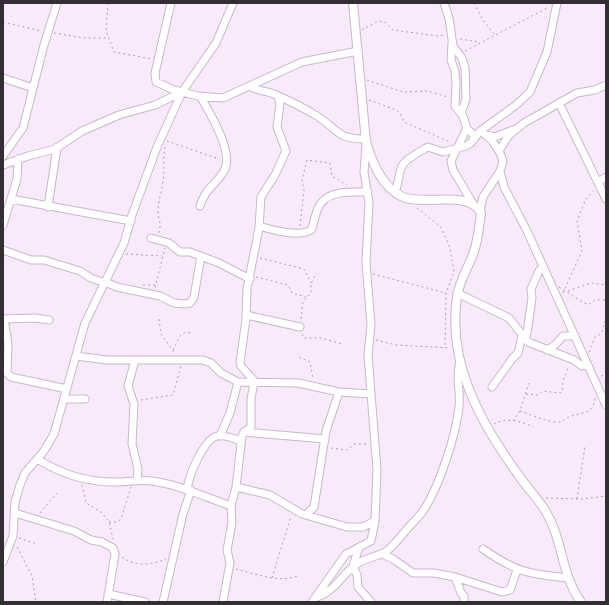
<svg xmlns="http://www.w3.org/2000/svg" width="609" height="605" font-family="'Public Sans',sans-serif">
  <style>
    .lines { fill: none; stroke-linecap: round; stroke-linejoin: round }
    .minor-casing { stroke: #c7b9ca; stroke-width: 9 }
    .tertiary-casing { stroke: #c7b9ca; stroke-width: 10 }
    .path { stroke: #ada3af; stroke-width: 1; stroke-dasharray: 2 3; stroke-linecap: butt }
    .minor { stroke: #fff; stroke-width: 7 }
    .tertiary { stroke: #fff; stroke-width: 8 }
  </style>
  <rect width="100%" height="100%" fill="#f8eafb"/>
  <g class="lines">
    <defs>
      <path id="minor" d="M171 3 155 73 156 82 174 90 198 96 223 98 302 62 358 51
        M444 3 449 18 453 46 462 58 465 68 466 99 461 113
        M452 43 451 60 455 71 456 84 455 106 463 116 467 129 473 134 474 139
        M3 78 33 88
        M250 86C258 92 267 90 276 95 290 101 304 108 317 116 339 130 336 139 366 139
        M559 103 606 199
        M467 128 451 161 453 170 473 204
        M486 135 494 137 513 130
        M499 151 509 135 524 123 577 93 595 90 606 85
        M3 156 23 128 44 45 57 3
        M3 165 28 156 55 149 82 131 119 115 155 105 182 92
        M500 171 504 187 527 231 606 405
        M598 182 606 177
        M395 192C399 183 398 175 402 166 405 159 421 151 428 147L443 152 466 146 471 143 480 131 516 105 530 92 547 52 557 3
        M11 199 131 221
        M200 206C206 187 215 186 224 171 235 153 209 112 200 96
        M48 207 57 147
        M480 211 483 197 500 171 503 162C501 151 490 136 480 131
        M3 225 17 179 18 159
        M259 226C272 230 302 238 312 229 314 221 316 208 322 202 332 190 354 192 368 192
        M151 238 169 243 180 252H190L219 263 250 279
        M3 250 31 260H44L80 271 91 278 105 283
        M105 282 117 287 160 296 174 303 184 304 190 303 194 297 201 256
        M457 293 509 318 528 342 574 360 582 366 588 365
        M246 315 300 327
        M3 319 35 318 49 320
        M4 319 8 343 7 373 11 377 67 389
        M526 340 532 298 531 289 539 271 543 267
        M547 350 555 345 563 336H575
        M76 356 107 360H203L211 363 221 373 238 382 298 383 339 392 371 394
        M135 360 128 386 134 404 132 444 138 469 137 480
        M255 382 241 366 240 362 246 319 247 289 259 228 261 197 275 175 286 151 277 127 280 104 278 96
        M492 387 512 359 518 353 522 336
        M64 399H85
        M244 432 325 439
        M220 436 230 413 238 382
        M37 459C63 475 88 483 118 482 130 482 141 479 152 481 180 485 205 497 231 506
        M236 487 270 495 302 514 347 527H363L375 521
        M187 489C189 476 203 440 217 436 224 434 234 439 241 441
        M15 513 74 531 91 540 102 542 113 548 115 554 107 602
        M306 515 314 507 326 431 339 392
        M359 547 353 566 357 575 358 587 371 602
        M483 549C516 572 528 574 568 578
        M382 554 393 559 413 573H434L455 577 502 592 510 590 517 570
        M3 562 13 536 15 502 20 485 25 473 44 451 54 434 85 323 124 243 132 215 157 147 182 92 216 43 233 3
        M455 577 461 593 464 596V602
        M108 594 145 602
        M315 598C339 589 339 576 357 564 366 557 378 557 387 551 395 544 401 536 408 528 414 521 421 515 425 508 440 484 456 435 459 407 461 391 455 377 460 362
        M163 602 183 514 191 490
        M223 602 230 563 227 550 232 523 231 506 236 487 242 436 244 432 251 427V399L254 382
        M312 602 346 554 371 541 375 521 377 470 368 355 371 325 366 262 369 203 364 172 366 145"/>
      <path id="tertiary" d="M353 3 366 142C372 162 382 188 403 197 424 206 469 189 481 213 479 228 478 241 473 255 467 269 459 282 457 297 447 362 480 422 517 473 526 487 538 498 546 512 563 540 561 575 581 602"/>
    </defs>
    <!-- minor casing -->
    <use href="#minor" class="minor-casing"/>
    <!-- tertiary casing -->
    <use href="#tertiary" class="tertiary-casing"/>
    <!-- path -->
    <path class="path" d="M108 3 106 31 114 52 152 59
      M474 3 483 20 495 35
      M3 22 41 31
      M362 30 378 21 385 22 393 30 438 36 444 35
      M54 33 85 38H108
      M460 39 480 42
      M465 51 549 7
      M367 80 403 92 428 91 448 97
      M369 100 396 110 400 113 404 122 450 142
      M167 141 219 159
      M417 208 441 227 450 248 454 272 446 293 445 348
      M300 226 304 190 302 180 307 160 330 163 332 176 347 185
      M159 233C162 220 158 221 158 212 158 201 162 191 163 181 165 168 162 156 166 144
      M126 254 162 256
      M260 258 304 269 311 283
      M373 274 446 293
      M256 277 288 285 292 293 306 297
      M143 285H155
      M559 287 584 303 590 304 595 300H606
      M155 288 165 248
      M568 291 591 283 606 285
      M563 293 582 251 577 221 585 201 593 191
      M159 319 161 334 174 352
      M301 319 303 301 311 293V284L316 273
      M302 334 304 338H321L342 344
      M376 340 396 345 450 348
      M173 350 180 336 185 332 191 333
      M589 352 595 337 601 334 606 319
      M299 357 310 362 313 379
      M601 376 606 375
      M526 394 538 395 543 391 560 393 562 392 563 381 568 368
      M141 400 173 395 181 366
      M520 411C532 415 544 421 556 422 562 423 563 420 567 418 579 411 593 417 595 398
      M513 421 520 411 529 383
      M494 424C506 417 521 421 533 427
      M331 448 347 450 355 444H367
      M82 485 86 503 101 512 109 521 113 539
      M546 498 582 499 606 496
      M577 499 585 446
      M40 513 57 493
      M109 522H117L121 519 131 487
      M19 538 37 544
      M17 547 32 576 36 602
      M122 557C135 567 152 565 166 559
      M236 569C256 574 278 583 298 576
      M272 578 291 516"/>
    <!-- minor -->
    <use href="#minor" class="minor"/>
    <!-- tertiary -->
    <use href="#tertiary" class="tertiary"/>
  </g>
  <!-- border -->
  <rect width="609" height="605" fill="none" stroke="#332e34" stroke-width="8"/>
</svg>
